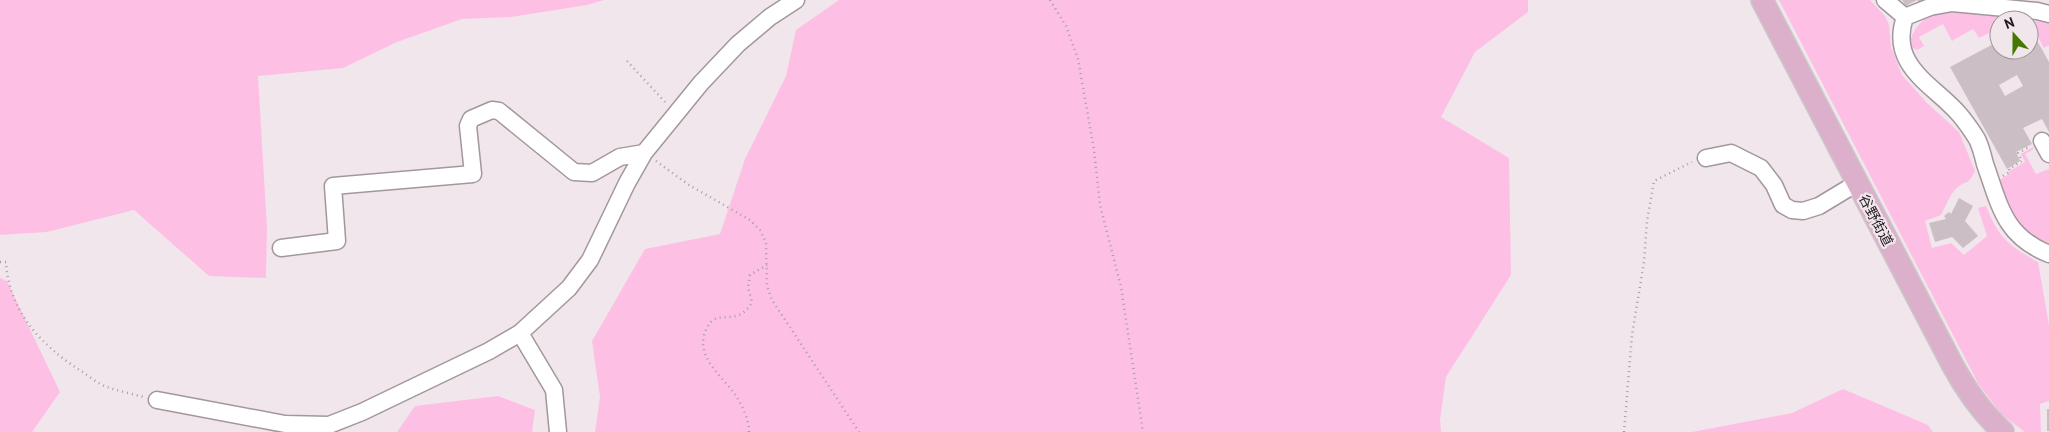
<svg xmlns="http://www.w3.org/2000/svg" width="2049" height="432" font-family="'PT Sans','Noto Sans JP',sans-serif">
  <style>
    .green { fill: #fdc0e4 }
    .building { fill: #cbbfc5; fill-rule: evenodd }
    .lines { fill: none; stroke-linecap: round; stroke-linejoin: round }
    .minor-casing { stroke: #a3979e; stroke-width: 19 }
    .major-casing { stroke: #c9c8c8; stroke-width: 24 }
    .path { stroke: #a69da2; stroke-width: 2.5; stroke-dasharray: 1 4; stroke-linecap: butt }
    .minor { stroke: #fff; stroke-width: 16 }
    .major { stroke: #dcb0cb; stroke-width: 21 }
    .labels { text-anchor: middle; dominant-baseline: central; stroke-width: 4.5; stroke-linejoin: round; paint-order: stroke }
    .street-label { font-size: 14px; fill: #1d191b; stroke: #f2e6ed }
  </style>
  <rect width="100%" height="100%" fill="#f2e6ed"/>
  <!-- green -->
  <path class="green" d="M0 0H604L587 5 511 17 462 19 397 42 343 68 258 76 267 228 266 278 209 276 134 210 47 232 0 235Z
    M839 0H1528V12L1475 52 1441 117 1509 158 1511 275 1446 377 1440 420 1441 432H595L600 397 592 341 645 249 720 234 745 159 786 76 796 30Z
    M1779 0H1870L1885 16 1889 25 1891 47 1902 75 1927 103 1959 132 1975 171C1967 186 1969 179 1958 187 1950 193 1946 206 1941 215L1925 221 1932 248 1951 243 1964 255 1987 236 1978 208 1986 206C1998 237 2009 246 2038 262L2049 325V401L2040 404 2041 432H2025L2002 415 1979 385Z
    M1959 10 2012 15 2028 20H1999V28L1979 38 1973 29 1952 41 1943 24 1919 37 1924 46 1917 50 1911 47C1909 41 1911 37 1914 32 1923 14 1941 12 1959 10Z
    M2029 20 2049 24V45L2044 48Z
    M2033 147 2034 149 2025 154 2036 174 2049 169V248L2014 223 1998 181 2009 174 2008 172 2025 162 2021 154Z
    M0 278 7 281 60 392 32 432H0Z
    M1843 389 1928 425 1933 432H1692L1792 413Z
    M498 396 535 410 532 432H397L415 406Z"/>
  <!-- building -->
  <path class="building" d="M1902 0H1925L1919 3 1917 0 1906 6Z
    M2029 26 2049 62V132L2042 119 2023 128 2032 144 2016 152 2020 161 2007 169 1950 67 1999 41V50H2029ZM2017 75 2023 86 2005 96 1999 85Z
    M1959 198 1973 206 1965 221 1978 236 1963 248 1952 237 1935 242 1929 223 1946 219 1944 216 1949 212 1951 214Z
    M2047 409H2049V431H2047Z"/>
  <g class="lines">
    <defs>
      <path id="minor" d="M1885 0 1905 17
        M2049 14 2037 11 1952 3 1930 7 1905 17C1888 66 1934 85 1959 114 1965 121 1972 131 1977 139 1981 147 1983 156 1985 164 2000 206 2004 236 2049 254
        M2042 141 2049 154
        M1706 158 1731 153 1761 168 1774 185 1783 205 1792 210 1803 211 1819 206 1857 183
        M281 248 337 241 333 186 473 174 468 126 471 119 492 110 499 111 574 172 592 173 620 157 644 153
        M520 333 554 390 558 432
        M157 400 285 424 329 425 362 412 489 351 520 333 569 288 590 260 627 183 644 153 701 83 738 44 770 17 796 0"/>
      <path id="major" d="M1762 0 1952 364C1966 390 1981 412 2003 432"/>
    </defs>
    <!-- minor casing -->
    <use href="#minor" class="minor-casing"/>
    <!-- major casing -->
    <use href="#major" class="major-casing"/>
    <!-- path -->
    <path class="path" d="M1050 0 1066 26 1078 59 1094 150 1100 205 1121 287 1143 432
      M627 61 665 102
      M656 161 689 185 750 220 760 230 766 242 767 286 772 300 859 432
      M2003 176 2010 172 2009 169 2022 161 2018 153 2029 147
      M0 262H6C9 312 41 345 81 371 89 376 98 384 107 387 119 391 132 394 144 397
      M749 432C749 420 743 407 736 396 722 375 691 355 708 326 718 308 738 328 752 302L748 287 750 275 767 265
      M1624 432 1632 335 1644 262 1647 221 1654 181 1692 162"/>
    <!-- minor -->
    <use href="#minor" class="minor"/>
    <!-- major -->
    <use href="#major" class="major"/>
  </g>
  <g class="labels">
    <!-- street labels -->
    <g class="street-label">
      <text transform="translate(1876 220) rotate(62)">谷野街道</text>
    </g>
  </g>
  <!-- north arrow -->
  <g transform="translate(2014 35) rotate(339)"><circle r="24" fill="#f2e6ed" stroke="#9d9499"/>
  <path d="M0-4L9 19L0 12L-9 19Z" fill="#457802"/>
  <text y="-8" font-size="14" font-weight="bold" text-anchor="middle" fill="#1d191b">N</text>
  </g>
</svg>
